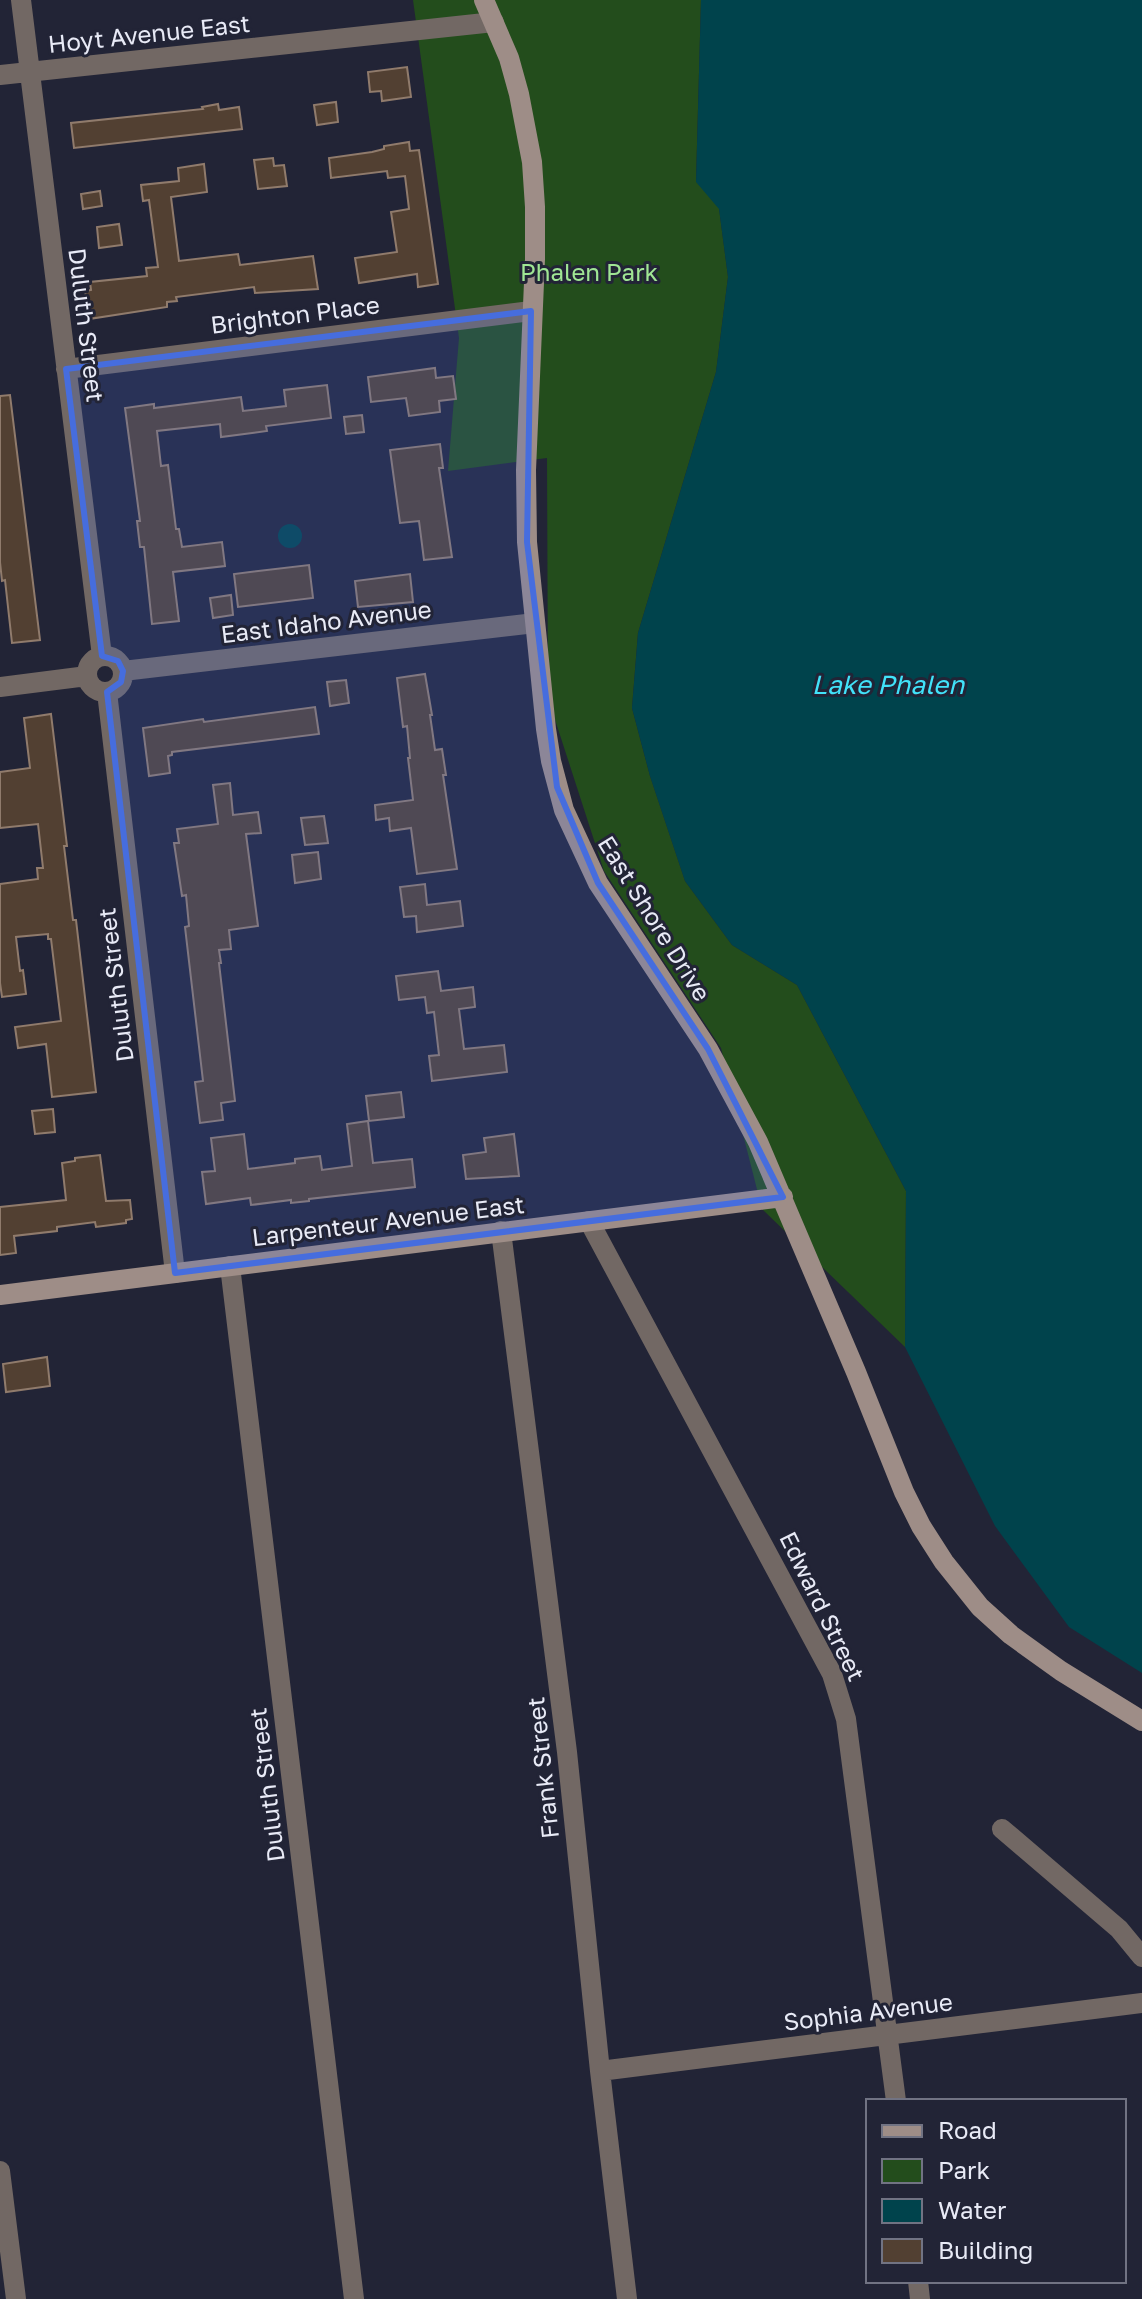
<svg xmlns="http://www.w3.org/2000/svg" width="1142" height="2299" font-family="'Golos Text',sans-serif">
  <style>
    .green { fill: #234d1c }
    .water { fill: #00434c }
    .building { fill: #524032; stroke: #907b6c; stroke-width: 2 }
    .lines { fill: none; stroke-linecap: round; stroke-linejoin: round }
    .street { stroke: #726864; stroke-width: 20 }
    .secondary { stroke: #9e8d87; stroke-width: 20 }
    .marked { fill: #466dde; fill-opacity: 0.2; stroke: #466dde; stroke-width: 6; stroke-linejoin: round }
    .labels { text-anchor: middle; dominant-baseline: central; stroke-width: 6; stroke-linejoin: round; paint-order: stroke }
    .street-label { font-size: 24px; fill: #e8eaf6; stroke: #222436 }
    .park-label { font-size: 24px; fill: #a0e694; stroke: #222436 }
    .water-label { font-size: 26px; font-style: italic; fill: #41e2f9; stroke: #222436 }
  </style>
  <rect width="100%" height="100%" fill="#222436"/>
  <!-- green -->
  <path class="green" d="M413 0H701L696 181 719 208 728 277 716 372 638 633 632 708 650 776 685 881 732 945 797 985 906 1191 905 1347 762 1209 721 1048 604 871 548 698 547 458 448 471 459 338Z"/>
  <!-- water -->
  <path class="water" d="M701 0H1142V1673L1069 1627 995 1526 905 1347 906 1191 797 985 732 945 685 881 650 776 632 708 638 633 716 372 728 277 719 209 696 182Z
    M278 536a12 12 0 1 1 24 0a12 12 0 1 1-24 0Z"/>
  <!-- building -->
  <path class="building" d="M407 67 411 97 382 101 381 91 370 92 368 72Z
    M336 102 338 122 317 125 314 105Z
    M218 104 219 110 239 107 242 129 74 148 71 123 203 109 202 107Z
    M409 142 410 151 419 150 438 284 418 287 417 274 359 283 355 258 397 252 391 212 409 209 405 176 388 178 387 171 331 178 329 158 372 152 384 149V146Z
    M273 158 274 166 284 165 287 186 258 189 254 160Z
    M204 164 207 192 171 197 179 261 238 254 240 265 313 256 318 289 255 293 254 287 176 297 177 301 167 302V307L89 319 85 291 91 290 90 282 147 276 146 268 158 267 149 200 143 201 141 185 179 181 178 168Z
    M100 191 102 206 83 209 81 194Z
    M119 224 122 245 99 248 97 227Z
    M435 368 436 378 453 376 456 399 439 401 440 412 409 416 406 398 371 402 368 377Z
    M327 385 331 418 266 426 267 431 221 437 220 424 157 431 161 466 168 465 176 529H179L182 547 222 542 225 566 173 572 179 621 152 624 144 547H140L137 521H140L125 408 154 404V408L241 397 243 411 286 406 284 390Z
    M10 395 40 640 12 643 5 580 2 581 0 562V396Z
    M362 415 364 432 346 434 344 417Z
    M440 444 443 468H439L452 557 424 560 419 521 400 523 390 450Z
    M309 565 313 598 238 607 234 574Z
    M410 574 413 602 358 607 355 581Z
    M231 595 233 615 213 618 210 598Z
    M425 674 432 715H430L435 750 442 749 446 775H443L457 869 417 874 411 828 390 831 389 818 376 820 375 805 413 800 408 758H410L407 726 403 727 397 678Z
    M346 680 349 703 330 706 327 682Z
    M315 707 319 734 172 752V755L168 756 170 773 149 776 143 728 203 719 204 722Z
    M51 714 67 846H64L73 920H76L96 1092 52 1097 46 1044 18 1048 15 1027 61 1021 51 939H48V934L16 937 20 971 23 970 26 994 2 997 0 983V884L38 879 37 868H43L38 824 0 828V772L30 768 24 718Z
    M230 783 233 815 258 812 261 833 246 834 258 926 229 930 231 949 219 950 221 963H219L235 1101 221 1103 223 1120 200 1123 195 1082 203 1081 185 927 189 926 186 895 182 896 174 843H179L177 829 218 824 213 785Z
    M324 816 328 843 305 845 301 818Z
    M318 852 321 879 295 883 292 855Z
    M425 884 427 905 460 901 463 926 417 932 416 916 404 917 400 887Z
    M438 971 441 991 473 987 475 1007 459 1009 464 1049 504 1045 507 1072 432 1081 429 1056 439 1055 434 1012 427 1013 425 997 399 1000 396 976Z
    M401 1092 404 1117 369 1121 366 1096Z
    M53 1109 55 1132 35 1134 32 1111Z
    M368 1121 373 1163 412 1159 415 1187 309 1199V1201L291 1203V1200L251 1205 250 1198 206 1204 202 1172 215 1171 211 1138 244 1134 248 1169 295 1163V1159L320 1156 322 1170 352 1166 347 1124Z
    M514 1134 519 1176 466 1179 463 1155 486 1152 484 1138Z
    M100 1155 106 1201 130 1200 132 1219 126 1220V1223L96 1227 95 1222 57 1227V1231L14 1236 16 1253 0 1255V1207L66 1200 62 1163 75 1161V1158Z
    M47 1357 50 1386 6 1392 3 1364Z"/>
  <g class="lines">
    <!-- street -->
    <path class="street" d="M21 0 102 656
      M0 75 494 22
      M66 369 531 311
      M87 674a18 18 0 1 1 36 0a18 18 0 1 1-36 0Z
      M123 671 535 623
      M0 687 87 676
      M107 692 175 1273
      M589 1221 832 1674 846 1719 896 2101
      M501 1231 567 1752 600 2071 627 2299
      M230 1266 354 2299
      M1002 1829 1119 1929 1142 1957
      M600 2071 1142 2003
      M0 2171 16 2299
      M918 2281 920 2299"/>
    <!-- secondary -->
    <path class="secondary" d="M484 0 509 58 519 94 532 162 535 207V259L526 470 527 542 546 729 551 761 564 810 598 883 708 1049 758 1142 856 1372 904 1492 921 1526 944 1562 980 1607 1011 1635 1061 1671 1142 1721
      M0 1295 783 1197"/>
  </g>
  <!-- marked area -->
  <path class="marked" d="M531 311 527 542 557 787 598 883 708 1049 783 1197 175 1273 107 692 121 682 123 671 118 661 102 656 66 369Z"/>
  <g class="labels">
    <!-- street labels -->
    <g class="street-label">
      <text transform="translate(149 33) rotate(-6)">Hoyt Avenue East</text>
      <text transform="translate(295 314) rotate(-7)">Brighton Place</text>
      <text transform="translate(87 325) rotate(83)">Duluth Street</text>
      <text transform="translate(326 621) rotate(-7)">East Idaho Avenue</text>
      <text transform="translate(655 918) rotate(58)">East Shore Drive</text>
      <text transform="translate(115 985) rotate(-97)">Duluth Street</text>
      <text transform="translate(388 1220) rotate(-7)">Larpenteur Avenue East</text>
      <text transform="translate(823 1606) rotate(64)">Edward Street</text>
      <text transform="translate(542 1768) rotate(-96)">Frank Street</text>
      <text transform="translate(266 1785) rotate(-97)">Duluth Street</text>
      <text transform="translate(868 2011) rotate(-7)">Sophia Avenue</text>
    </g>
    <!-- park labels -->
    <g class="park-label">
      <text x="589" y="271">Phalen Park</text>
    </g>
    <!-- water labels -->
    <g class="water-label">
      <text x="888" y="684">Lake Phalen</text>
    </g>
  </g>
  <!-- legend -->
  <rect x="866" y="2099" width="260" height="184" fill="#222436" stroke="#717383" stroke-width="2"/>
  <rect x="882" y="2125" width="40" height="12" fill="#9e8d87" stroke="#717383" stroke-width="2"/>
  <text x="938" y="2139" font-size="24" fill="#e8eaf6">Road</text>
  <rect x="882" y="2159" width="40" height="24" fill="#234d1c" stroke="#717383" stroke-width="2"/>
  <text x="938" y="2179" font-size="24" fill="#e8eaf6">Park</text>
  <rect x="882" y="2199" width="40" height="24" fill="#00434c" stroke="#717383" stroke-width="2"/>
  <text x="938" y="2219" font-size="24" fill="#e8eaf6">Water</text>
  <rect x="882" y="2239" width="40" height="24" fill="#524032" stroke="#717383" stroke-width="2"/>
  <text x="938" y="2259" font-size="24" fill="#e8eaf6">Building</text>
</svg>
